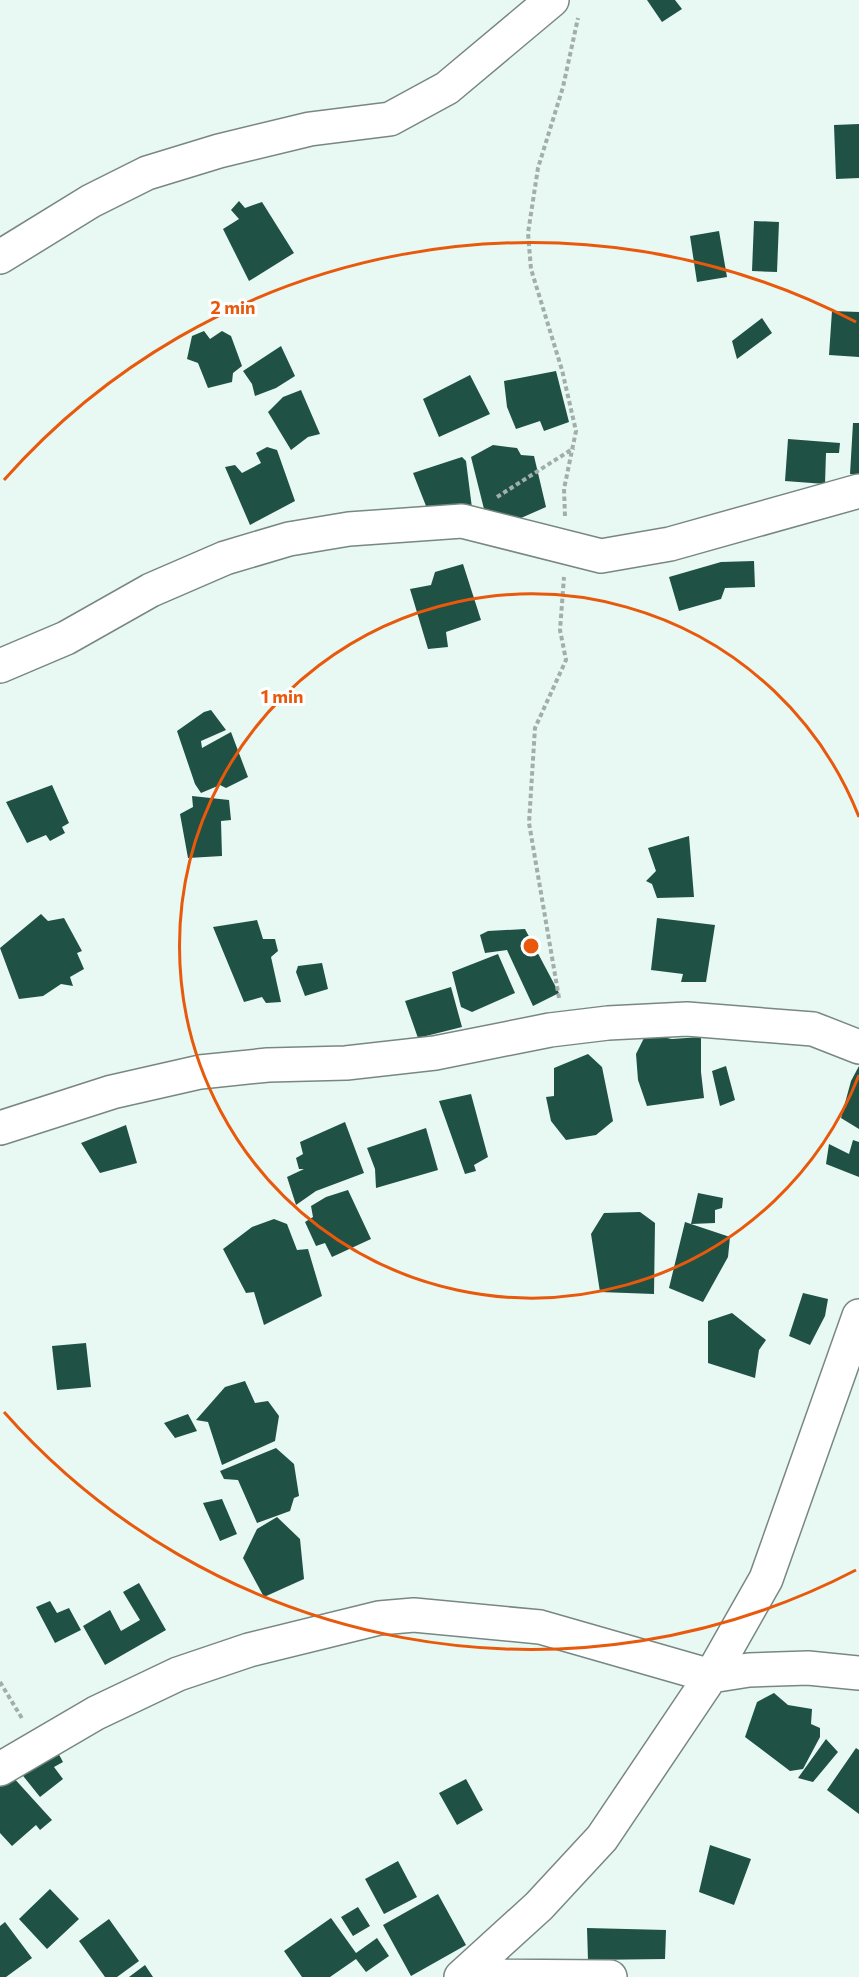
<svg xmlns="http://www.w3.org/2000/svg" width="859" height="1977" font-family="Commissioner,sans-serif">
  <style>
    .building { fill: #1f5145 }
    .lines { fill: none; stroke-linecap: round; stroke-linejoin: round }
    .minor-casing { stroke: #788782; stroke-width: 36 }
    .path { stroke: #a2aeaa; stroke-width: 4; stroke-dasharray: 4.5 3; stroke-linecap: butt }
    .minor { stroke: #fff; stroke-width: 33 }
    .ring { fill: none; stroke: #e8590c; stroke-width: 3 }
    .centre { fill: #e8590c; stroke: #fff; stroke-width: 3 }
    .ring-label { font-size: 18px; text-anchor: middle; font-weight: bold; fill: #e8590c; stroke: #fff; stroke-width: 6; stroke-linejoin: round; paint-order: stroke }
  </style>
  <rect width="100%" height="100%" fill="#e8f8f3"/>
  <!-- building -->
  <path class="building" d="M647 0H675L682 9 662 22Z
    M859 124V178L836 179 834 125Z
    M239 201 245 208 262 202 294 253 249 281 223 229 239 219 231 210Z
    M754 221 779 222 777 272 752 271Z
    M719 231 727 277 697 282 690 236Z
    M832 311 859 312V357L829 355Z
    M762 318 772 333 737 359 732 341Z
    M204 331 210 339 222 331 231 336 242 366 233 373 232 382 208 388 198 363 187 359 192 336Z
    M281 346 295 376 276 388 255 396 252 384 243 371Z
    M556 371 569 422 544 431 540 421 516 429 507 407 504 381Z
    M470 375 490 414 439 437 423 399Z
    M301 390 320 434 308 437 291 450 268 412 283 397Z
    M853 423H859V475L850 474Z
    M788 439 840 443 839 453H826L825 484 785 481Z
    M493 445 517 448 521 455 534 456 546 507 505 525 486 517 471 457Z
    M267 447 277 450 295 501 250 525 225 467 235 465 242 473 261 463 256 453Z
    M462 457 466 461 472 508 428 511 413 473Z
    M754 561 755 587 725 588 721 599 679 611 669 577 721 562Z
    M463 564 481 620 446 632 448 647 428 649 410 589 431 585 435 572Z
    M211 710 226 730 201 741 202 748 231 732 248 777 226 788 220 785 201 793 195 784 177 731 204 712Z
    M52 785 69 823 62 827 65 833 50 841 46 835 27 843 6 802Z
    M192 796 229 800 231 820 221 821 222 856 188 858 180 814 193 807Z
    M689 836 694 897 657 898 652 884 646 881 656 871 648 848Z
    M41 914 48 921 64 918 82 951 77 953 84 969 70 977 73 986 61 984 43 996 19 999 0 948Z
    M657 918 715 925 706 982H681L683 974 651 970Z
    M257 920 263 939H275L278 951 271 957 281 1002 266 1003 262 997 244 1002 213 927Z
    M525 929 559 993 533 1006 507 950 485 953 480 935 488 931Z
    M498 954 515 993 472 1012 461 1007 452 972Z
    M322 963 328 989 305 996 296 972 298 966Z
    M451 987 462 1027 418 1038 405 1001Z
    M646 1034 672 1039 701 1037V1072L704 1098 647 1106 638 1080 636 1054Z
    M588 1054 602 1067 613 1121 596 1135 566 1140 551 1121 546 1097 554 1096V1068Z
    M726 1066 735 1100 720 1106 712 1071Z
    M859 1066V1129L841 1118 851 1081Z
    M471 1094 488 1157 474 1165 476 1171 465 1174 439 1101Z
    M345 1122 364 1173 316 1191 296 1205 287 1177 304 1169H299L296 1158 303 1154 300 1142Z
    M126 1125 137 1163 100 1173 81 1143Z
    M426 1128 438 1170 376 1188 375 1169 367 1148Z
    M853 1140 859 1142V1177L826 1164 829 1144 849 1154Z
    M348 1190 371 1239 332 1257 325 1243 316 1246 305 1222 313 1217 311 1206 326 1197Z
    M698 1193 723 1198 722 1208 715 1210V1223L691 1224Z
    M640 1212 655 1223 654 1294 600 1292 591 1234 604 1213Z
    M274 1219 287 1224 297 1250 308 1249 322 1296 264 1325 254 1292 246 1293 223 1249 252 1227Z
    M685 1222 730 1237 728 1257 703 1302 669 1288Z
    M803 1293 828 1299 825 1316 810 1345 789 1336Z
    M732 1313 766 1340 759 1350 755 1378 708 1363V1321Z
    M86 1343 91 1387 57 1390 52 1346Z
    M245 1381 255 1403 268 1401 279 1416 275 1441 222 1465 208 1422 196 1420 225 1387Z
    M188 1414 197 1431 175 1438 164 1423Z
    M276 1448 294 1464 299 1496 294 1498 290 1511 257 1523 238 1480 224 1479 220 1471Z
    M222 1499 237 1534 220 1541 203 1503Z
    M277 1517 300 1539 304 1579 264 1597 243 1558 257 1529Z
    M139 1583 166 1630 105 1665 83 1626 110 1610 121 1631 140 1620 123 1592Z
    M50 1601 57 1613 69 1608 81 1630 55 1643 36 1607Z
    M774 1693 788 1705 812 1709 811 1724 820 1728V1737L803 1769 790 1771 745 1737 757 1702Z
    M826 1739 838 1752 813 1782 798 1778Z
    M856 1748 859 1750V1814L827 1790Z
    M56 1749 63 1762 54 1767 63 1779 40 1797 20 1772Z
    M12 1776 52 1820 40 1830 36 1825 12 1846 0 1833V1787Z
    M466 1779 483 1810 457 1825 439 1793Z
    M710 1845 751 1859 734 1905 699 1892Z
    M398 1861 417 1897 384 1914 365 1879Z
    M50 1889 79 1919 47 1949 19 1919Z
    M438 1894 466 1945 411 1976 383 1925Z
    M358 1907 370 1926 353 1936 341 1917Z
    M331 1918 356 1953 377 1938 389 1956 366 1972 356 1959 330 1977H302L284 1951Z
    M109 1919 139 1961 117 1977H105L79 1941Z
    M5 1922 32 1958 6 1977H0V1926Z
    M587 1928 666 1930 665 1959 588 1960Z
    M145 1965 153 1977H129Z"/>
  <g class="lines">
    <defs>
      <path id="minor" d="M0 257 91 201 147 173 219 151 310 129 390 119 447 88 552 0
        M0 666 66 638 151 590 225 558 289 539 349 529 462 521 601 556 670 544 859 491
        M0 1128 112 1092 200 1072 268 1065 346 1063 435 1053 550 1030 608 1023 687 1019 813 1029 859 1047
        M0 1769 96 1713 178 1674 249 1650 379 1618 414 1615 540 1627 711 1676 749 1670 808 1668 859 1673
        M463 1976 610 1977
        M461 1977 539 1906 602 1838 711 1676 766 1579 859 1316"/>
    </defs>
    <!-- minor casing -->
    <use href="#minor" class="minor-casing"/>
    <!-- path -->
    <path class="path" d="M497 497 574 448
      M565 516 564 489 576 431 562 370 531 269 528 233 538 168 563 87 578 18
      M559 998 529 823 535 728 566 660 560 630 564 577
      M0 1682 23 1720"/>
    <!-- minor -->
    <use href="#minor" class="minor"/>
  </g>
  <!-- distance rings -->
  <g class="ring">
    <path d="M859 1075A352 352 0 1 1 859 817"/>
    <path d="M856 1570A704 704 0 0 1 4 1412M4 480A704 704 0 0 1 856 322"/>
  </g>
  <circle cx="531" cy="946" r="9" class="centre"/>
  <g class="ring-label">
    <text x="233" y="314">2 min</text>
    <text x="282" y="703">1 min</text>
  </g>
</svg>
